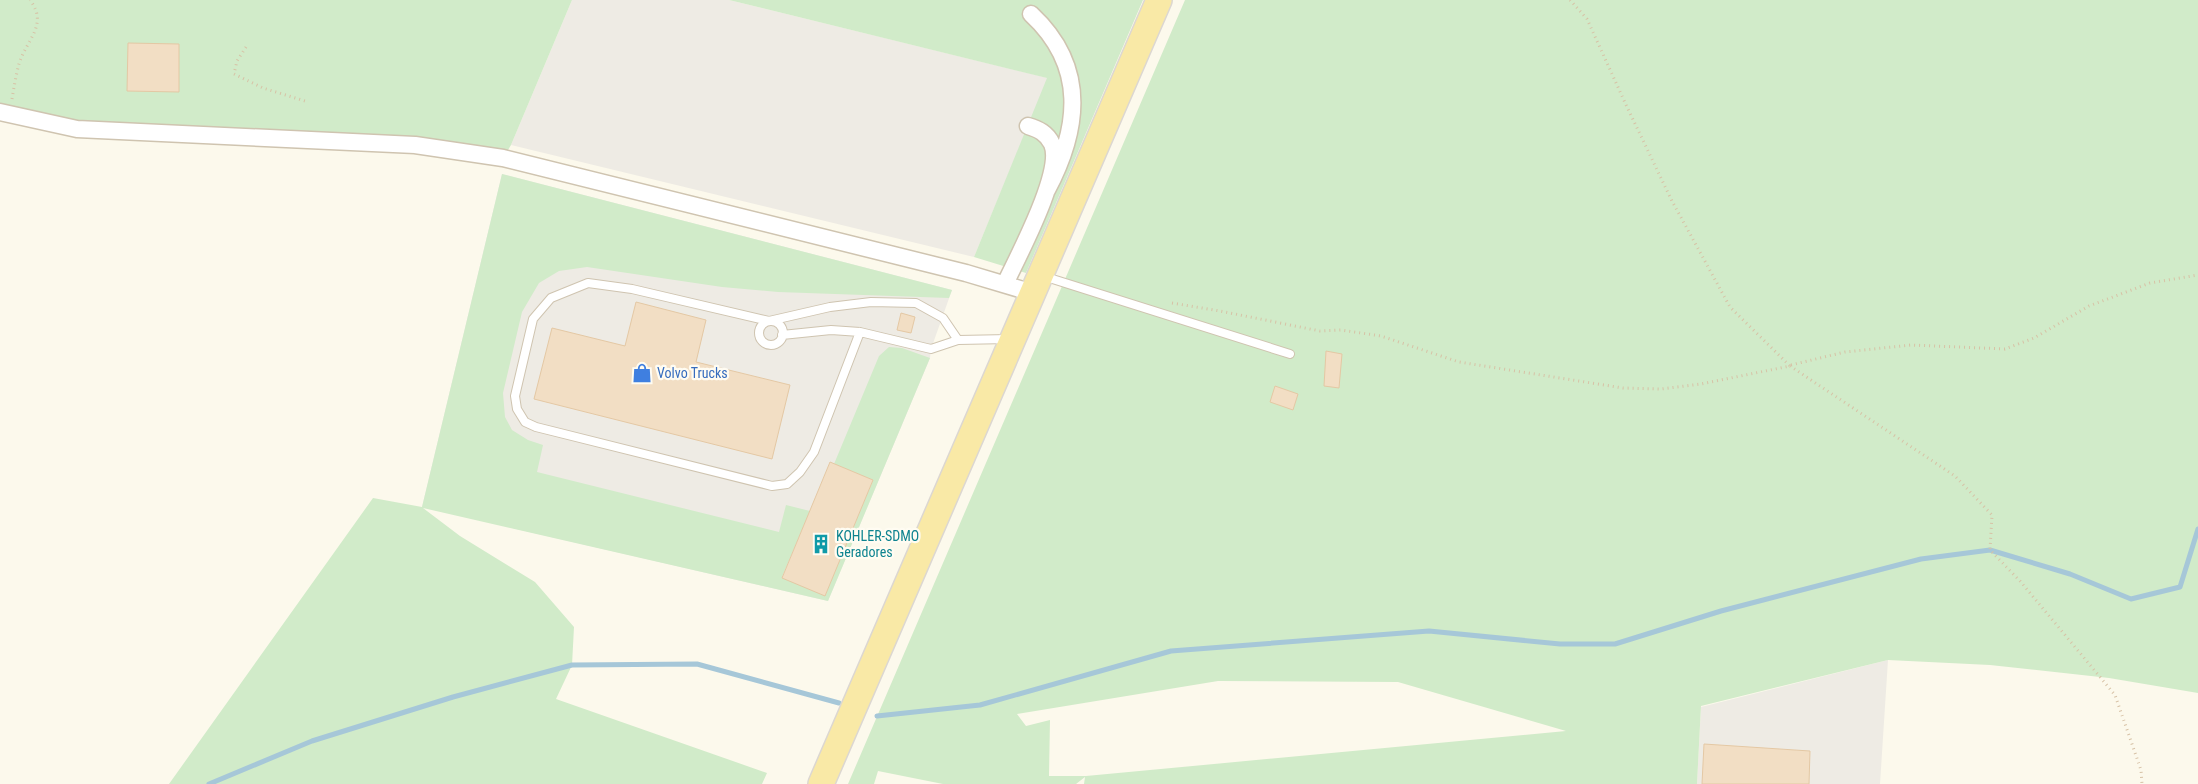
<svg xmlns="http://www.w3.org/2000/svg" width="2198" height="784" font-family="'Roboto Condensed',sans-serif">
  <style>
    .industrial { fill: #eeebe4 }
    .green { fill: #d1ebc9; fill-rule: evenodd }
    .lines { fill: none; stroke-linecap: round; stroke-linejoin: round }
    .stream { stroke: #a6c7d8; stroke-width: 5 }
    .building { fill: #f2dec4; stroke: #e4c8a4 }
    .lane-casing { stroke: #cfc4b0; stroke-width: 10 }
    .street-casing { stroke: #cfc4b0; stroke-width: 19 }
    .primary-casing { stroke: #dcd7d1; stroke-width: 28 }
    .path { stroke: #d7c2a6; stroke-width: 3; stroke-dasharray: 1 4; stroke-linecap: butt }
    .lane { stroke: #fff; stroke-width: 8 }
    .street { stroke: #fff; stroke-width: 16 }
    .primary { stroke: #f9e9a6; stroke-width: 25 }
    .labels { text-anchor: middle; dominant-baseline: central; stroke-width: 4.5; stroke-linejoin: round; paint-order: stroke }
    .shop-label { font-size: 14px; fill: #366cbe; stroke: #fffcf2; text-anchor: start }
    .culture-label { font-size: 14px; fill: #0d838f; stroke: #fffcf2; text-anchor: start }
  </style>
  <rect width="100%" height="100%" fill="#fcf9ec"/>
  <!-- industrial -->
  <path class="industrial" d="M572 0H729L1048 78 974 257 511 145Z
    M502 174 952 290 931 349 930 358 828 601 422 507Z
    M1888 660 1880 784H1697L1701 707Z"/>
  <!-- green -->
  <path class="green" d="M0 0H572L511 145 503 158 77 129 0 112Z
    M729 0H1143L1026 273 974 257 1047 78Z
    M1185 0H2198V693L2109 678 1990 665 1888 660 1701 706 1697 784H1084L1085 777 1076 784H943L878 771 874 784H848ZM1218 681 1398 682 1566 731 1086 776H1049L1050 720 1026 726 1017 714Z
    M502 174 952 290 949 298 778 292 722 287 587 267 559 271 539 283 522 312 503 393 505 417 512 430 528 440 543 445 537 472 779 532 786 505 810 511 782 577 825 595 873 480 834 464 879 356 889 347 902 348 930 358 828 601 423 508 460 536 535 582 574 627 572 665 556 699 767 773 762 784H169L373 498 422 507Z"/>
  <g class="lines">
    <!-- stream -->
    <path class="stream" d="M877 716 980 705 1171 651 1429 631 1560 644H1615L1721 611 1921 559 1990 550 2070 574 2131 599 2180 587 2198 529
      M209 784 312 741 453 697 572 665 697 664 839 703"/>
  </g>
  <!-- building -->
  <path class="building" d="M128 43 179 44V92L127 91Z
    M636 302 706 320 696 362 790 385 772 459 534 399 552 328 625 346Z
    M901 313 915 317 911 333 897 330Z
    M1326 351 1342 354 1339 388 1324 386Z
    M1275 386 1298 394 1293 410 1270 402Z
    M830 462 873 480 825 596 782 578Z
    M1704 744 1810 751 1809 784H1702Z"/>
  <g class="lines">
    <defs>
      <path id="lane" d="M1043 276 1290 354
        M759 333a12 12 0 1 1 24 0a12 12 0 1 1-24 0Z
        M860 332 814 452 800 472 787 484 772 486 536 427 525 422 517 409 515 396 533 319 551 298 588 283 632 289 769 321 830 307 871 302 916 303 943 318 958 340
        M782 335 831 330 860 332 931 349 958 340 1009 339"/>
      <path id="street" d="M1031 14C1087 66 1080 128 1047 190
        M0 112 77 129 415 145 503 158 966 273 1033 293
        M1005 284C1018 256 1064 171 1052 144 1047 133 1038 129 1028 126"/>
      <path id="primary" d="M821 784 1159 0"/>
    </defs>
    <!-- lane casing -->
    <use href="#lane" class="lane-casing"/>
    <!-- street casing -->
    <use href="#street" class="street-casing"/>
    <!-- primary casing -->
    <use href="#primary" class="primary-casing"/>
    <!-- path -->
    <path class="path" d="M246 47 237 61 234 74 263 88 305 101
      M12 99C14 87 16 75 19 64 26 40 49 25 30 0
      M1172 303 1220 311 1320 331 1341 330 1381 336 1459 362 1623 388 1661 389 1701 384 1790 366 1730 307 1672 201 1627 107 1587 19 1570 0
      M1791 365 1845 352 1911 345 2005 349 2034 338 2089 306 2150 283 2198 275
      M1790 366 1955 476 1992 515 1990 550 2020 581 2115 695 2141 770 2142 784"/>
    <!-- lane -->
    <use href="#lane" class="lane"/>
    <!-- street -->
    <use href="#street" class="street"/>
    <!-- primary -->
    <use href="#primary" class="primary"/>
  </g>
  <!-- icons -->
  <defs>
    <symbol id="shop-bare" viewBox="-9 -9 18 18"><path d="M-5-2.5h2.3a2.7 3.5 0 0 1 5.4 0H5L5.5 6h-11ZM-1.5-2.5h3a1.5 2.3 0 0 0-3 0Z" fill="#3f7fe0" stroke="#fffcf2" stroke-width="2.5" paint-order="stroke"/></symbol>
    <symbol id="building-bare" viewBox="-9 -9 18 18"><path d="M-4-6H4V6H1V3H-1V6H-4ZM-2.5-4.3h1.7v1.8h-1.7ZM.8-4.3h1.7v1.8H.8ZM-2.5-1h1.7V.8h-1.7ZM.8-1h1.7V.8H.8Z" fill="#0f9aa8" stroke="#fffcf2" stroke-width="2.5" paint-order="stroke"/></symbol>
  </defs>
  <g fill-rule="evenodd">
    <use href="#shop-bare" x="628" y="359" width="28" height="28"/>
    <use href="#building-bare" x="807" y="530" width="28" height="28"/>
  </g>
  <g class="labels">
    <!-- shop labels -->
    <g class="shop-label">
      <text x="657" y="373">Volvo Trucks</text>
    </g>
    <!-- culture labels -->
    <g class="culture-label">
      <text x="836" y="536">KOHLER-SDMO<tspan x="836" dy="16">Geradores</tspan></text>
    </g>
  </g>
</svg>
